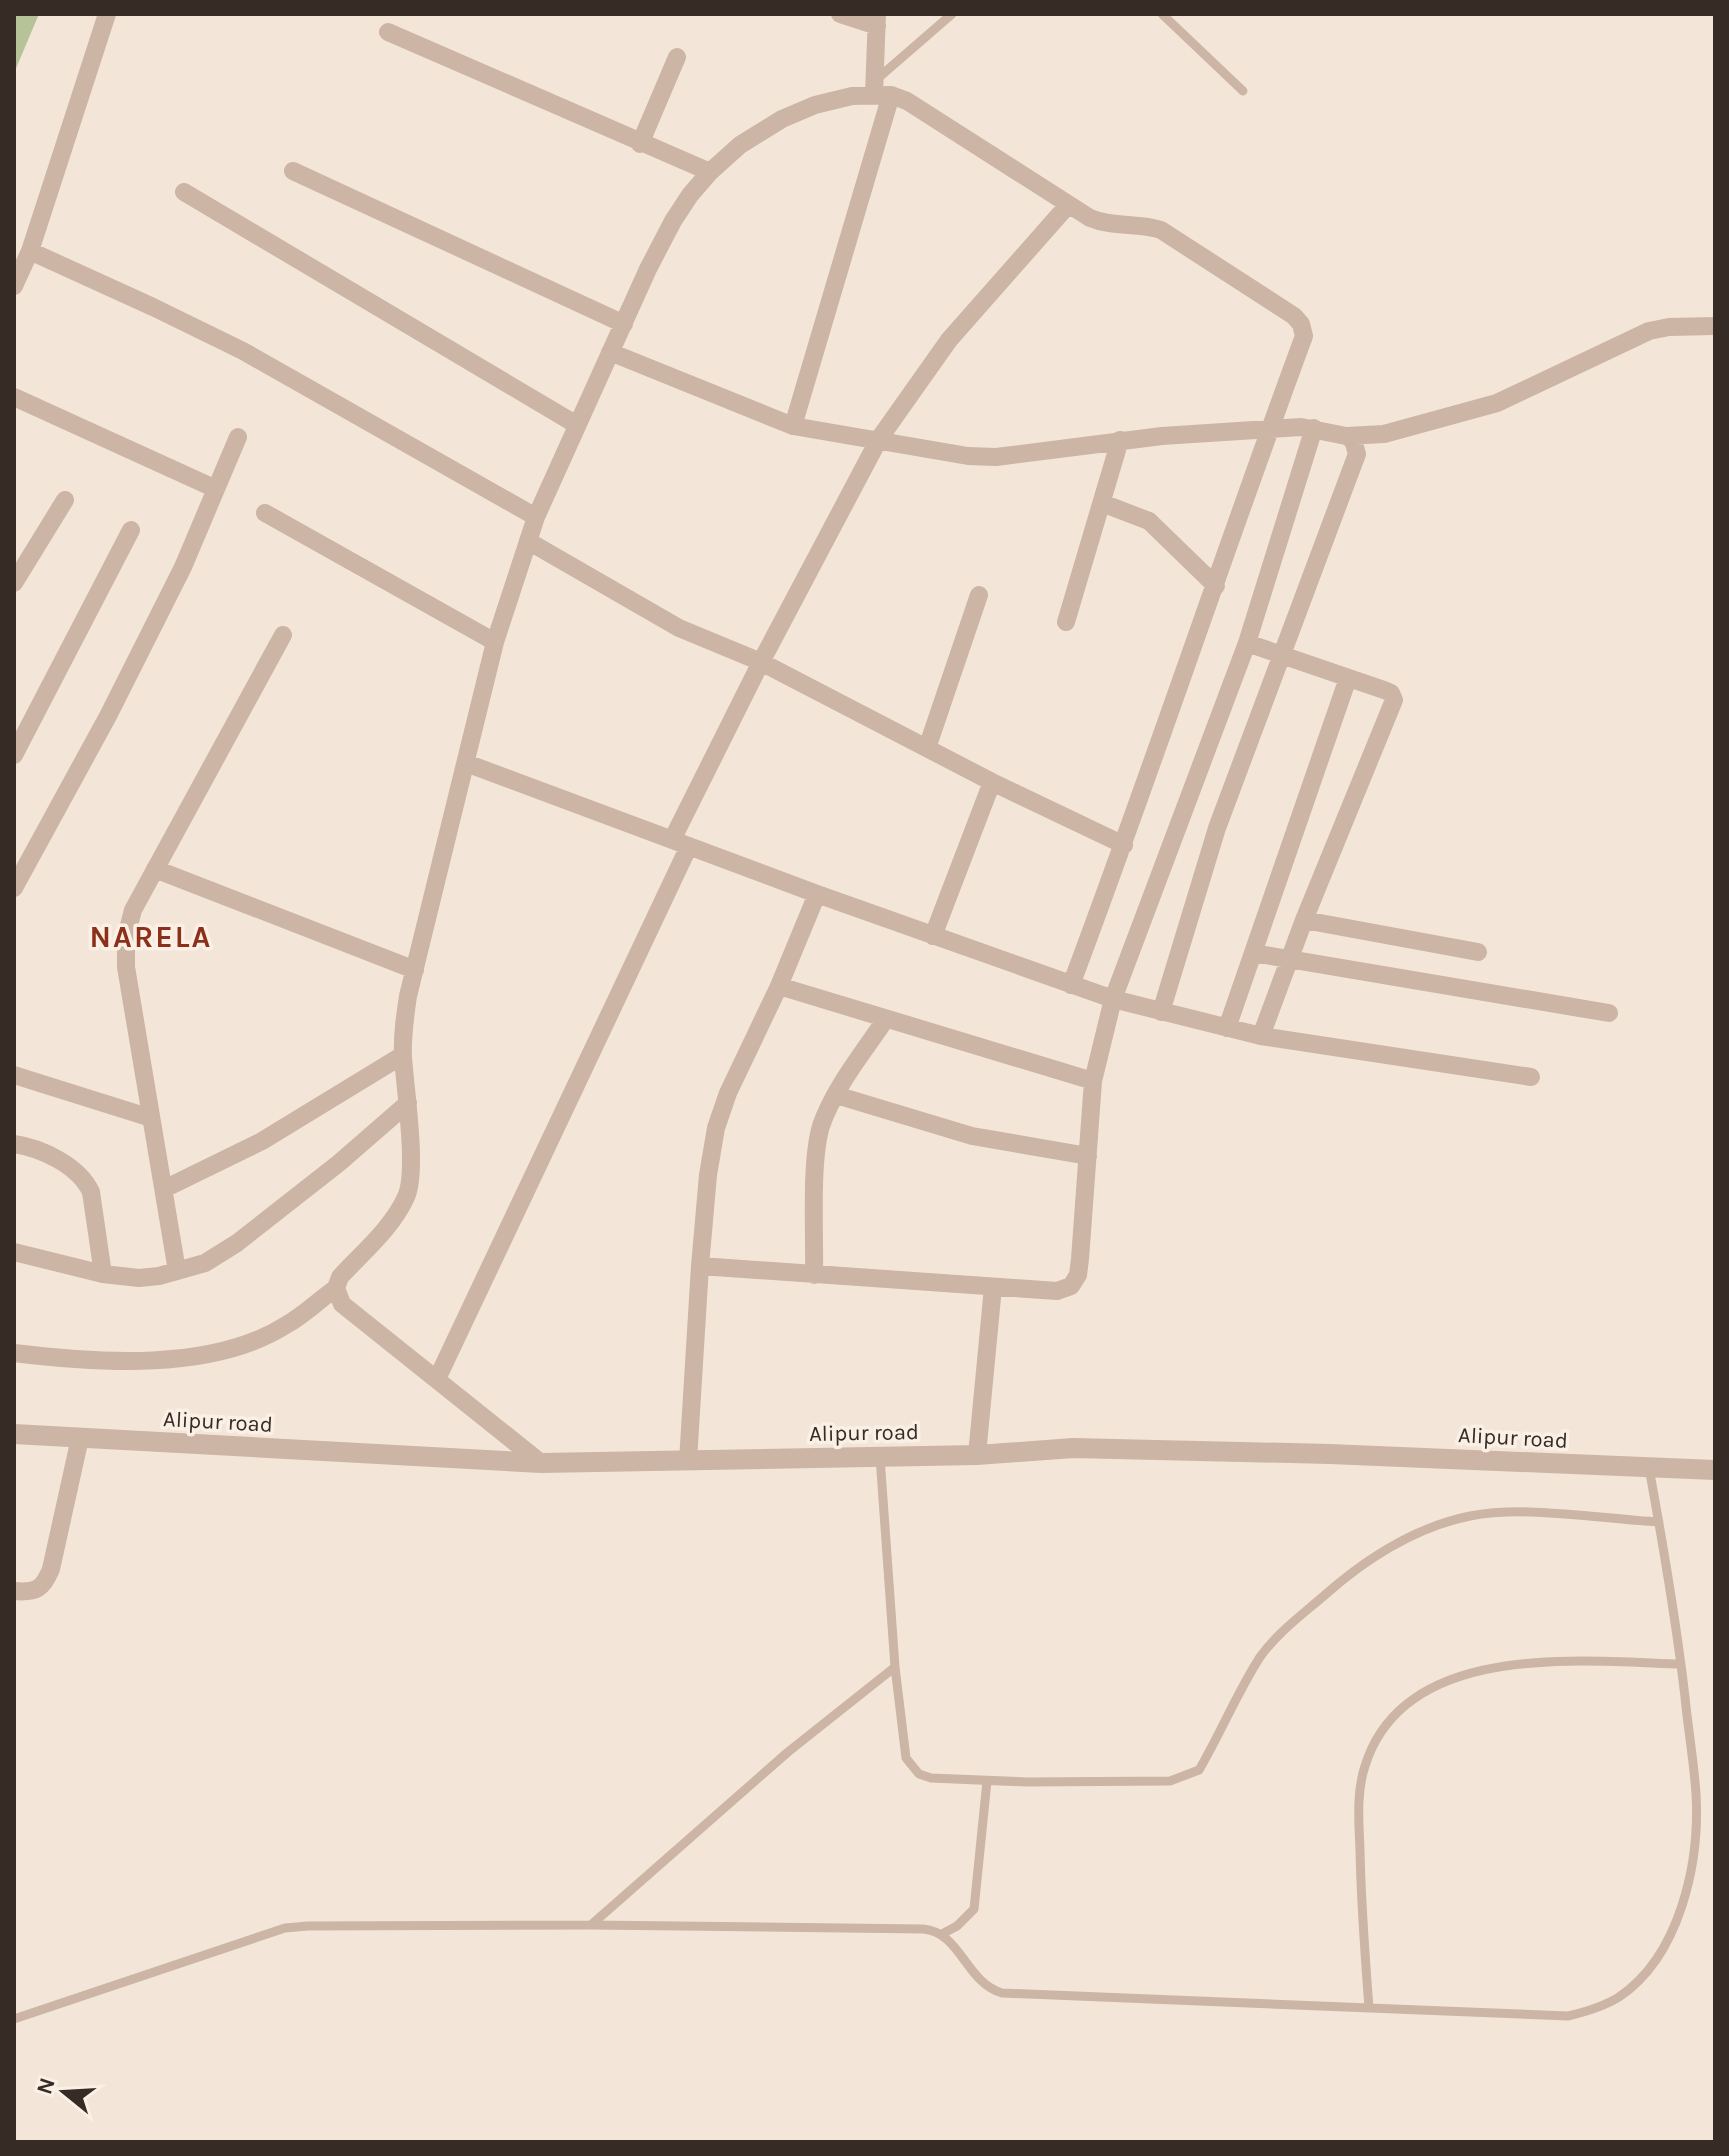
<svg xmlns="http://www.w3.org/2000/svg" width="1729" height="2156" font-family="Karla,sans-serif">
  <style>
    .green { fill: #b6c398 }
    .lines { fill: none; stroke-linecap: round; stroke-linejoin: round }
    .service { stroke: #ccb5a4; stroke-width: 9 }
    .minor { stroke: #ccb5a4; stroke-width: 18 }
    .tertiary { stroke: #ccb5a4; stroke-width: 20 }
    .labels { text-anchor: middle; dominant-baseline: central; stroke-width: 7; stroke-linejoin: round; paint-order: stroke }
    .street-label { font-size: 22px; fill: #372b26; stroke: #fbf0e5 }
    .district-label { font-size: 30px; font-weight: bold; letter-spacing: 2px; fill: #8c3019; stroke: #fbf0e5 }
  </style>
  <rect width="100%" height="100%" fill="#f3e6d9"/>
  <!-- green -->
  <path class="green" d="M14 14H39L14 73Z"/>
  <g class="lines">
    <!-- service -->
    <path class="service" d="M1162 14 1243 91
      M877 79 952 14
      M880 1457 895 1667 906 1758 919 1774 931 1778 1027 1782 1170 1781 1199 1770C1220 1734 1237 1693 1260 1657 1278 1632 1303 1614 1326 1594 1367 1558 1416 1527 1470 1516 1527 1505 1601 1519 1659 1522
      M591 1925 788 1752 895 1667
      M942 1934 957 1926 974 1909 987 1781
      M1369 2008C1365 1956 1361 1903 1360 1850 1359 1823 1356 1793 1365 1766 1404 1641 1579 1661 1681 1664
      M14 2019 261 1936 285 1928 308 1926 591 1925 923 1929C961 1932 965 1982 1002 1993L1568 2016C1585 2012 1603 2007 1619 1997 1680 1956 1700 1863 1696 1794 1694 1762 1688 1729 1685 1697 1676 1620 1663 1544 1649 1468"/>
    <!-- minor -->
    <path class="minor" d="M840 14 877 26
      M388 32 710 172
      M874 94 877 14
      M640 144 677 57
      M293 171 624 324
      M184 192 577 425
      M30 251 153 307 243 351 536 517
      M14 286 30 251 107 14
      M610 352 793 426 968 456 996 457 1162 436 1301 427 1346 436 1353 440 1357 454 1217 828 1161 1012
      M14 397 216 489
      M793 426 891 95
      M1346 436 1384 434 1497 403 1649 331 1669 327 1715 326
      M1102 503 1149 521 1216 586
      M265 513 495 642
      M528 541 679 628 761 662 992 782 1124 845
      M14 583 65 500
      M1066 622 1120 440
      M1247 643 1384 690 1391 693 1394 700 1304 920 1261 1036
      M927 748 979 595
      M14 755 131 530
      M466 763 817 894 1113 999 1261 1036 1531 1077
      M672 840 761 662 879 439 949 340 1068 205
      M155 869 415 970
      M14 888 108 716 183 567 238 437
      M1304 920 1478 952
      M933 936 992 782
      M1253 953 1609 1013
      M779 986 1093 1081
      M1227 1028 1348 678
      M14 1075 151 1118
      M836 1095 972 1136 1088 1156
      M14 1144C42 1148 79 1166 91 1192L103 1274
      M164 1189 262 1141 403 1055
      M14 1252 103 1274 139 1278 159 1276 205 1263 237 1243 339 1163 408 1103
      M700 1266 1057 1291 1071 1286 1078 1275 1080 1259 1093 1081 1113 999 1247 643 1314 428
      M177 1271 126 967V937L133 910 283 635
      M814 1275C815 1235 810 1163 821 1126 834 1088 863 1053 885 1020
      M14 1353C97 1363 212 1372 286 1325 304 1315 319 1300 336 1288
      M437 1379 689 846
      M977 1455 993 1287
      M688 1461 700 1266 708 1175 716 1128 728 1093 779 986 817 894
      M541 1463 342 1304 336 1288 340 1277C363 1252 392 1228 406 1197 418 1171 405 1089 403 1057 402 1036 405 1016 408 996L495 642 536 517 648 269 673 221 690 195 710 172 740 145 782 119 815 105 852 96 891 95 907 101 1090 218C1114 228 1138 222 1161 230L1294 316 1301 324 1304 336C1224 552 1152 770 1071 985
      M14 1591C36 1593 43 1589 51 1569L80 1438"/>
    <!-- tertiary -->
    <path class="tertiary" d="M14 1434 541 1463 977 1455 1073 1448 1330 1454 1715 1470"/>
  </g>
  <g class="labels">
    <!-- street labels -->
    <g class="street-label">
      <text transform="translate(218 1422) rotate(3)">Alipur road</text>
      <text transform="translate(864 1433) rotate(-1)">Alipur road</text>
      <text transform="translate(1513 1438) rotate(3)">Alipur road</text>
    </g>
    <!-- district labels -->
    <g class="district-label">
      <text x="151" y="937">NARELA</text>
    </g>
  </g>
  <!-- border -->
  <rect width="1729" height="2156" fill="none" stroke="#372b26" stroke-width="32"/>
  <!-- north arrow -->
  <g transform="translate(64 2092) rotate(288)" stroke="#fbf0e5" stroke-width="6" paint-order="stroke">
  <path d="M0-6L14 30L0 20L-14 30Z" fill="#372b26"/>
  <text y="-12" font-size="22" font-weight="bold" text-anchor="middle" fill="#372b26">N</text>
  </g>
</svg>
